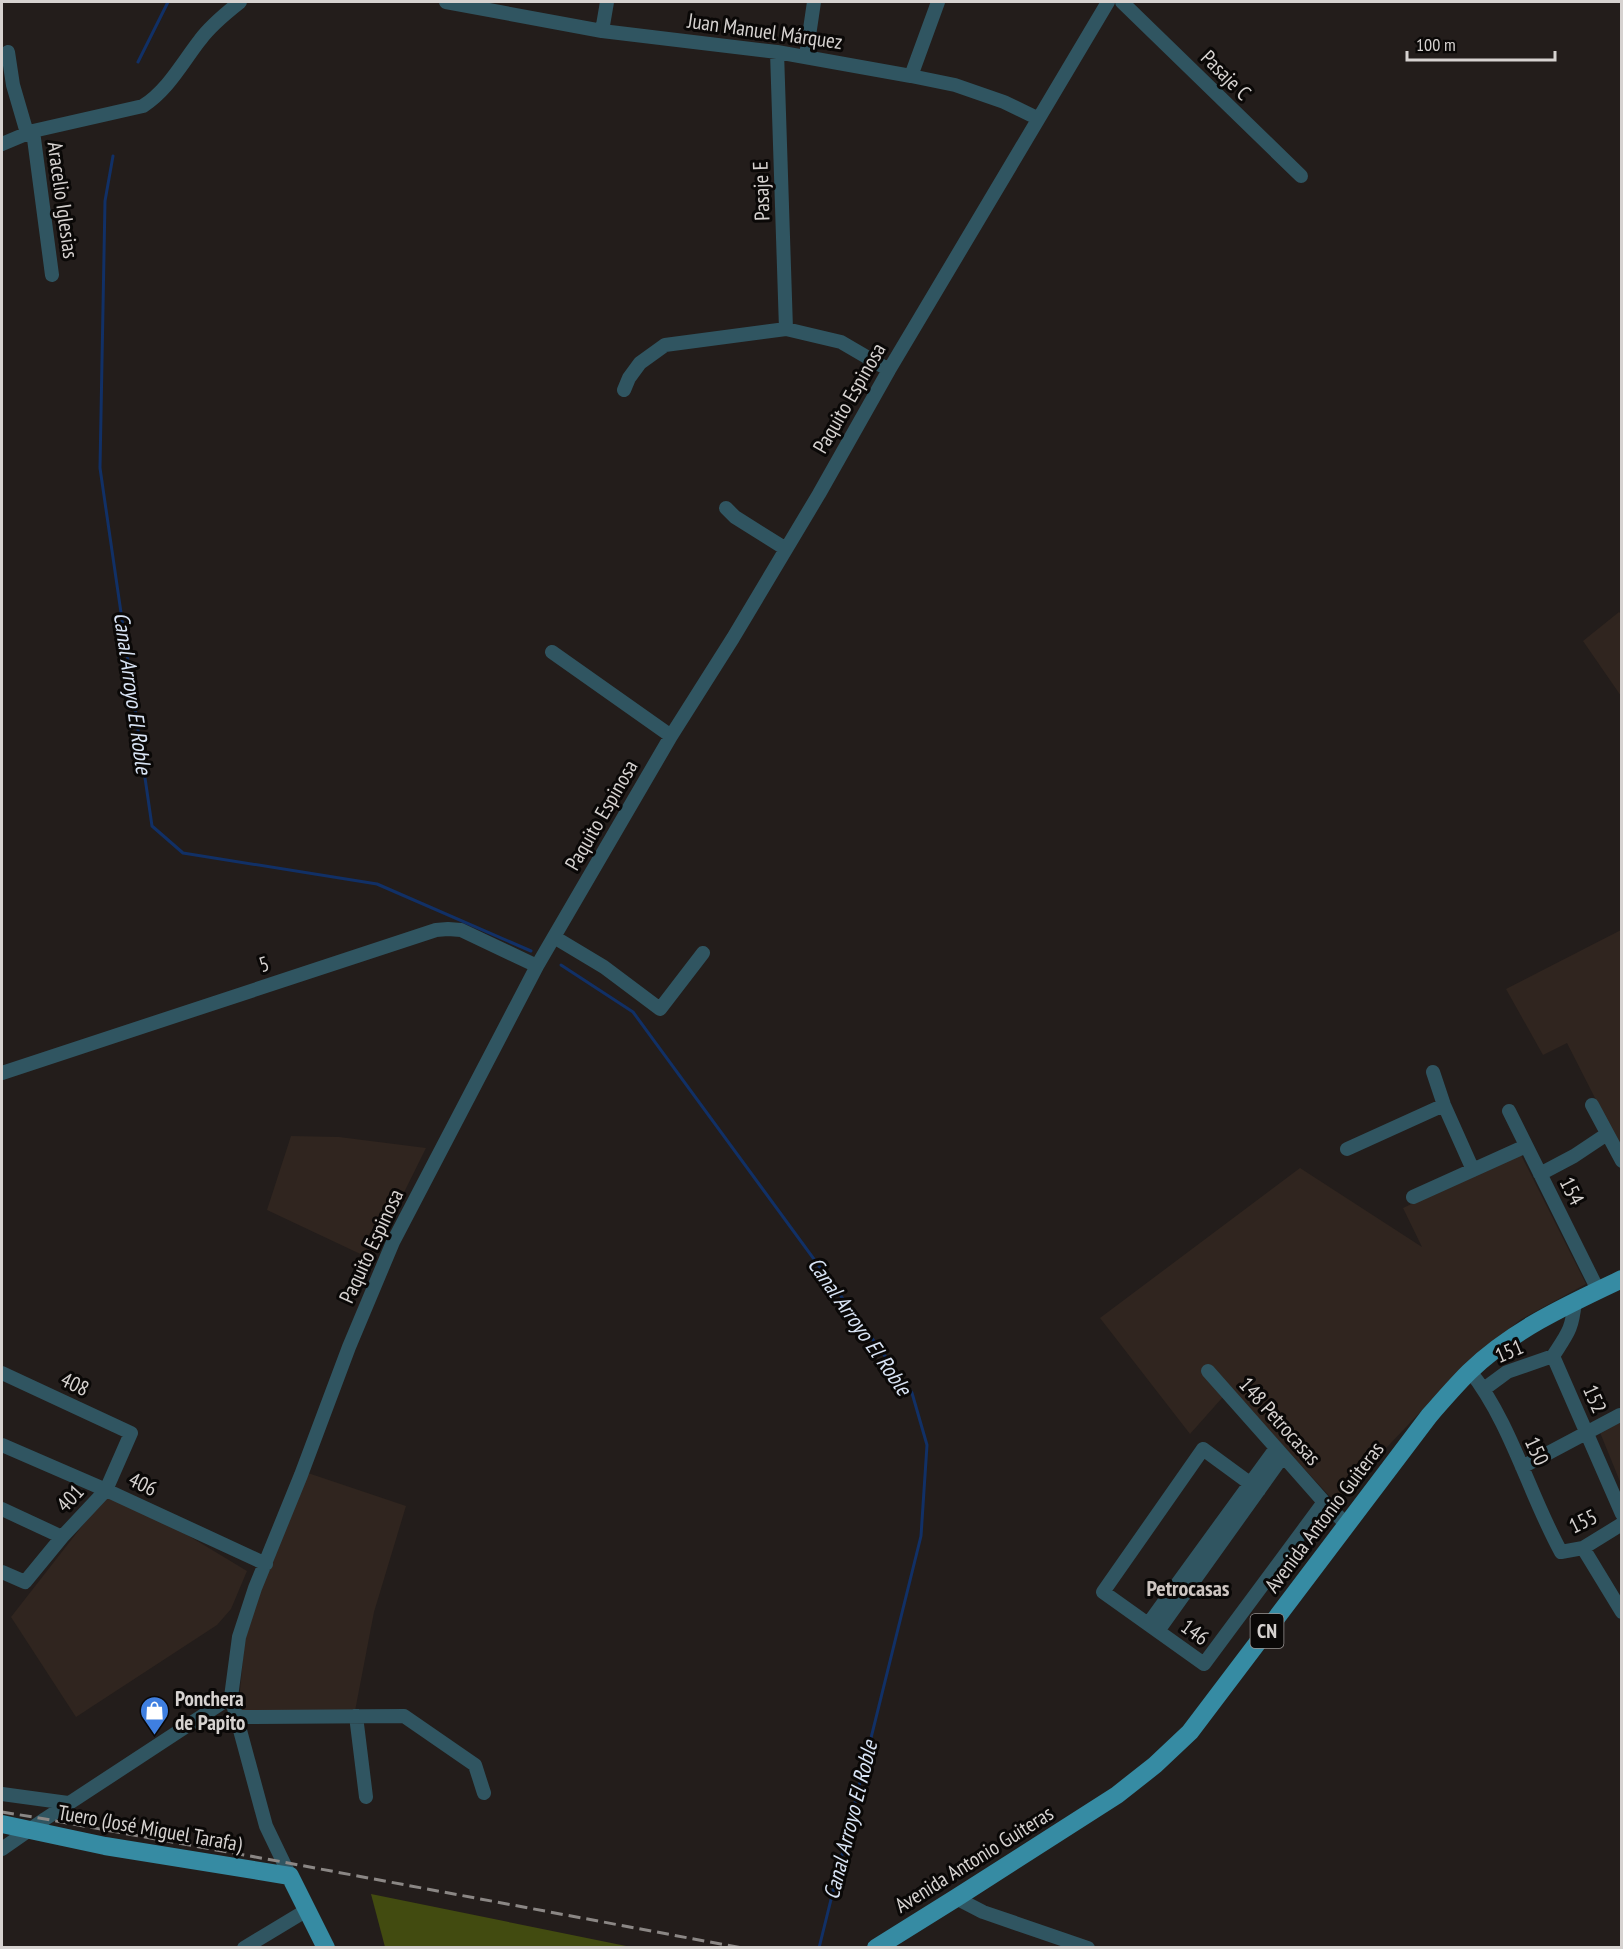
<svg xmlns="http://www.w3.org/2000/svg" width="1623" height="1949" font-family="'PT Sans Narrow',sans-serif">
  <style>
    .built { fill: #30251f }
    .green { fill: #424b10 }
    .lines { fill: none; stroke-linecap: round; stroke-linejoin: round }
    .stream { stroke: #113066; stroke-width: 3 }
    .minor { stroke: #305561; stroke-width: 14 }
    .major { stroke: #368ba3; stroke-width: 18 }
    .rail { stroke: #8b8785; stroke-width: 3; stroke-dasharray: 12 6; stroke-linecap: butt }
    .labels { text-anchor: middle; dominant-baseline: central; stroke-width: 6; stroke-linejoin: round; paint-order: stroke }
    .shield { fill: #0a0807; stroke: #999594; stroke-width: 1.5 }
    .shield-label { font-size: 20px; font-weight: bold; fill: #d6d2d0 }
    .street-label { font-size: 21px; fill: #d6d2d0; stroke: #0a0807 }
    .poi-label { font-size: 21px; font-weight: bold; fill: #d6d2d0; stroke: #0a0807; text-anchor: start }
    .water-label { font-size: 22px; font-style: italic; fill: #d9e4f5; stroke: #0a0807 }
    .neighbourhood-label { font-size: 22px; font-weight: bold; fill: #cdc5c1; stroke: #0a0807 }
  </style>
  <rect width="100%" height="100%" fill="#231d1b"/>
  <!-- built -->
  <path class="built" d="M1619 612 1622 615 1621 696 1583 641Z
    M1621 930V1149L1567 1043 1543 1055 1506 989Z
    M291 1136 339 1137 426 1148 371 1259 267 1210Z
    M1520 1153 1586 1284 1520 1320 1462 1368 1335 1502 1230 1389 1190 1434 1100 1318 1300 1168 1422 1247 1403 1208Z
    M1621 1420V1484L1599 1430Z
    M305 1472 406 1506 374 1612 355 1711 238 1712 247 1615Z
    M111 1489 247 1571 231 1609 217 1625 76 1717 11 1617Z"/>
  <!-- green -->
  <path class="green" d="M371 1894 631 1947H385Z"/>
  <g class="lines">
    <!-- stream -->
    <path class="stream" d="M138 62 168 2
      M113 156 105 201 100 468 152 826 183 853 377 884 531 951
      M561 965 633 1012 912 1393 927 1445 921 1536 819 1948"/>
    <!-- minor -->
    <path class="minor" d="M446 2 602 31 777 52 911 76 955 85 1004 102 1037 118
      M1122 2 1301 176
      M602 31 607 2
      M8 52 13 85 27 133
      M777 52 786 329
      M806 56 814 2
      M911 76 938 2
      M33 131 52 275
      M2 144 33 131 143 106C168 90 182 63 200 40 211 25 226 13 240 2
      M624 390 629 378 640 363 665 345 786 329 841 342 889 370
      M726 508 735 517 786 549
      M552 652 671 736
      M554 937 604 967 660 1009 703 953
      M1433 1072 1444 1105 1473 1170
      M2 1073 436 930 448 929 461 930 537 966
      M1592 1105 1622 1161
      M1509 1111 1598 1290
      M1347 1149 1444 1105
      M1540 1174 1574 1156 1607 1134
      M1413 1197 1526 1146
      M1553 1356 1622 1514
      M1553 1356C1568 1333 1572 1330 1575 1301
      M1208 1371 1324 1502 1346 1524
      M1470 1371C1511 1423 1529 1494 1561 1552L1583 1548 1622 1524
      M2 1373 131 1433 106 1490 62 1537 25 1582 2 1572
      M1484 1389 1507 1372 1553 1356
      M2 1445 106 1490 266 1564
      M1522 1467 1620 1415
      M1259 1490 1203 1449 1103 1592 1204 1664 1324 1502
      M2 1509 62 1537
      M1583 1548 1622 1612
      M1148 1624 1276 1448
      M1158 1631 1283 1456
      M356 1716 366 1797
      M236 1717 404 1716 475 1765 484 1793
      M2 1794 68 1803
      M2 1849 45 1819 231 1697
      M290 1876 266 1826 231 1697 239 1637 255 1588 301 1475 349 1347 393 1242 537 966 671 736 733 638 819 494 889 370 1108 2
      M956 1898 983 1912 1088 1948
      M244 1948 307 1910"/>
    <!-- major -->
    <path class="major" d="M2 1824 105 1846 290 1876 326 1948
      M876 1948 956 1898 1117 1795 1155 1765 1190 1732 1429 1416C1442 1401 1455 1386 1469 1372 1512 1330 1569 1304 1622 1279"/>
    <!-- rail -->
    <path class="rail" d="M2 1812 45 1819 283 1862 742 1948"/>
  </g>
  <!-- icons -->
  <defs>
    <symbol id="shop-pin" viewBox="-11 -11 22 30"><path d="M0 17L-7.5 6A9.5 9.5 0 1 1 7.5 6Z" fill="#3f7fe0" stroke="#0a0807"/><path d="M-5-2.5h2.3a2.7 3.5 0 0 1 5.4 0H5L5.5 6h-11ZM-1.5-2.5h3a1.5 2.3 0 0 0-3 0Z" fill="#fff"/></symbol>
  </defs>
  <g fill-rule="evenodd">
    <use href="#shop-pin" x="138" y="1694" width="33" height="45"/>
  </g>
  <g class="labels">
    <!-- shield labels -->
    <rect class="shield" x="1250.5" y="1614" width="33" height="34" rx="4.5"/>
    <g class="shield-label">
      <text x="1267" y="1631">CN</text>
    </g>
    <!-- street labels -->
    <g class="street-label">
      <text transform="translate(765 31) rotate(8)">Juan Manuel Márquez</text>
      <text transform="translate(1226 75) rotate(45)">Pasaje C</text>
      <text transform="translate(761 191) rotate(-92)">Pasaje E</text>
      <text transform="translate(63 200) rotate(82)">Aracelio Iglesias</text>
      <text transform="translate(849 398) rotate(-60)">Paquito Espinosa</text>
      <text transform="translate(601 815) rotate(-60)">Paquito Espinosa</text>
      <text transform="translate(264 964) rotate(-18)">5</text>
      <text transform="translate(1572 1191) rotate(63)">154</text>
      <text transform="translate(371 1246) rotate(-65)">Paquito Espinosa</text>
      <text transform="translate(1509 1351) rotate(-23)">151</text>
      <text transform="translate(75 1384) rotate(25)">408</text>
      <text transform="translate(1595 1399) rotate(66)">152</text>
      <text transform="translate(1280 1421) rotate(48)">148 Petrocasas</text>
      <text transform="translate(1537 1451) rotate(65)">150</text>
      <text transform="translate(143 1484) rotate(25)">406</text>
      <text transform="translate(70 1498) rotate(-47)">401</text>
      <text transform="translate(1324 1517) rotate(-53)">Avenida Antonio Guiteras</text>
      <text transform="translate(1583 1521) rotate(-26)">155</text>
      <text transform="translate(1195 1632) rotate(36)">146</text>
      <text transform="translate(150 1828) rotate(10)">Tuero (José Miguel Tarafa)</text>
      <text transform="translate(974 1859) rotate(-32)">Avenida Antonio Guiteras</text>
    </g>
    <!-- poi labels -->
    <g class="poi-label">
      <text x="175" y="1698">Ponchera<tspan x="175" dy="24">de Papito</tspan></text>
    </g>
    <!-- water labels -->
    <g class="water-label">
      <text transform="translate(133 693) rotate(82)">Canal Arroyo El Roble</text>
      <text transform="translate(860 1326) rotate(55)">Canal Arroyo El Roble</text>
      <text transform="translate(850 1820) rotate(-76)">Canal Arroyo El Roble</text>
    </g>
    <!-- neighbourhood labels -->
    <g class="neighbourhood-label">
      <text x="1188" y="1588">Petrocasas</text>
    </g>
  </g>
  <!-- border -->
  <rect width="1623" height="1949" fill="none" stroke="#d6d2d0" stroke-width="6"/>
  <!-- scale -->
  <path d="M1407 51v9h148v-9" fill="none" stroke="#d6d2d0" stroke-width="3"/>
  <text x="1416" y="51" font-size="18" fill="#d6d2d0" stroke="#0a0807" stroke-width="4.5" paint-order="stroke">100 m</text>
</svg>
